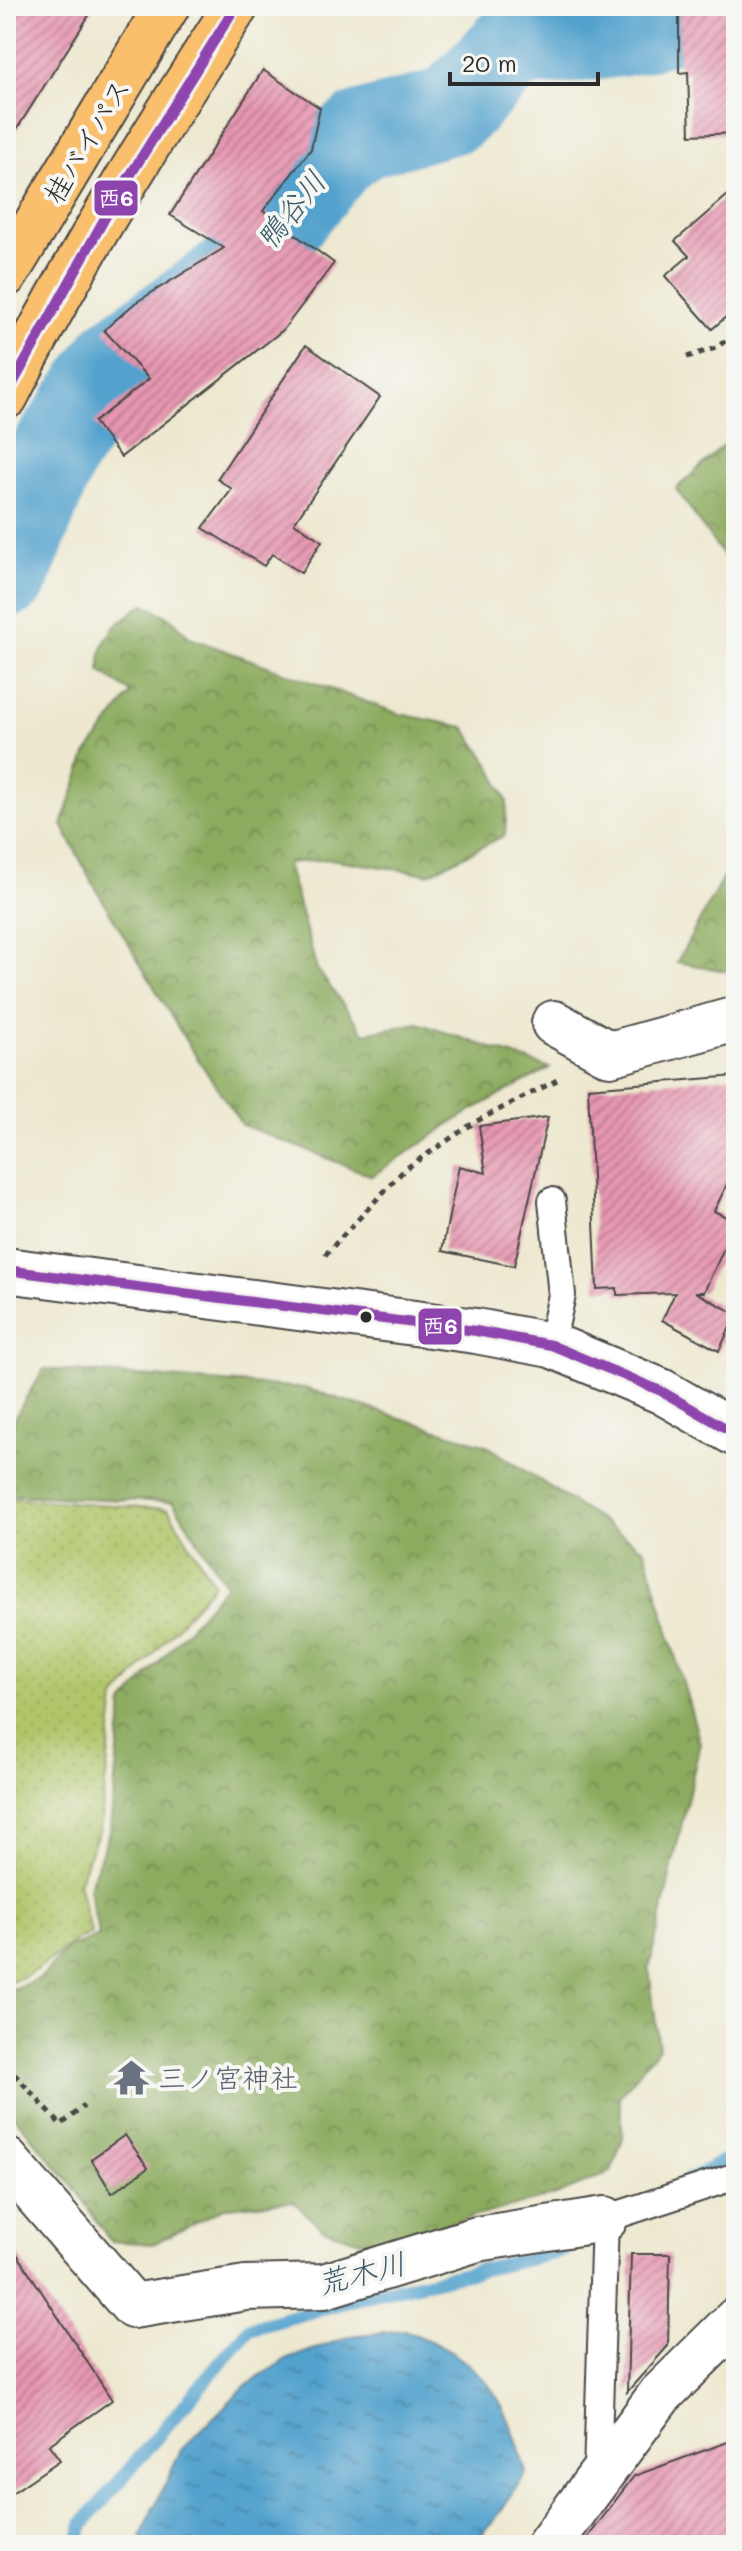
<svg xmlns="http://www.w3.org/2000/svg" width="742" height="2551" font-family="Mali,'Klee One',sans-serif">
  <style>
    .grass { fill: url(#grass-dots); stroke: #6e784b; stroke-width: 2 }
    .forest { fill: url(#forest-crowns); stroke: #5c6b45; stroke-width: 2 }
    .water { fill: url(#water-ripples); stroke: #3f667c; stroke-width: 2 }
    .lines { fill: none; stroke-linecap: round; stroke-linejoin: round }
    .stream { stroke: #53a2cd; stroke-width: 14 }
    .river { stroke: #53a2cd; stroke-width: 88 }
    .building { fill: url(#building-hatch) }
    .service-casing { stroke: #484744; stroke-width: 30 }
    .minor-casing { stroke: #484744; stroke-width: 48 }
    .tertiary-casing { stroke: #484744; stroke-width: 48 }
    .trunk-casing { stroke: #484744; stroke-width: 48 }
    .path { stroke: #484744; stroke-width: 5; stroke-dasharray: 6 6; stroke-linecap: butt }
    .service { stroke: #fff; stroke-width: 26 }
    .minor { stroke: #fff; stroke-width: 44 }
    .tertiary { stroke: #fff; stroke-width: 44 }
    .trunk { stroke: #f9bf6d; stroke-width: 44 }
    .bus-1-casing { stroke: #f6f6f2; stroke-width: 16 }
    .bus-1 { stroke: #8e44ad; stroke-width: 10 }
    .bus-dot { fill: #2b2b2b; stroke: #f6f6f2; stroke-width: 3 }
    .labels { text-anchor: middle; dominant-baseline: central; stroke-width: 8; stroke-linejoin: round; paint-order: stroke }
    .street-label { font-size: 28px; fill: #2b2b2b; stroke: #f6f6f2 }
    .worship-label { font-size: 28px; fill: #5b616d; stroke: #f6f6f2; text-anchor: start }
    .water-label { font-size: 30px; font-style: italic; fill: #3b5b6c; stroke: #f6f6f2 }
    .line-badge { stroke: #f6f6f2; stroke-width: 3 }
    .badge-label { font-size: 22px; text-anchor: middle; font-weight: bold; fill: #fff }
  </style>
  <defs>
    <pattern id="grass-dots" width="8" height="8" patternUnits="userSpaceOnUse" patternTransform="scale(2)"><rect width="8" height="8" fill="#b1c66b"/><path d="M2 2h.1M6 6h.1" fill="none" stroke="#98aa5d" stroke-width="1.8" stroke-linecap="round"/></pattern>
    <pattern id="forest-crowns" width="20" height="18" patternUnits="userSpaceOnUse" patternTransform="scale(2)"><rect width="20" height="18" fill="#8cab5f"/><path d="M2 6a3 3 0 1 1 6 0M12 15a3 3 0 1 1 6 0" fill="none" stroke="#738b4f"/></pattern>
    <pattern id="water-ripples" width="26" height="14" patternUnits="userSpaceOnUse" patternTransform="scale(2)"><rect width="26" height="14" fill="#53a2cd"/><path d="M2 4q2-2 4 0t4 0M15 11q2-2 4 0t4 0" fill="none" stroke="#4584a7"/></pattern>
    <pattern id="building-hatch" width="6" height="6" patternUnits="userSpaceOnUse" patternTransform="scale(2)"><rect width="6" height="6" fill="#e696b1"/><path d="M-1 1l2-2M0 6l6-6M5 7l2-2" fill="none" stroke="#bb7b90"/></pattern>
  </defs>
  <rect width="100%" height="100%" fill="#f6f6f2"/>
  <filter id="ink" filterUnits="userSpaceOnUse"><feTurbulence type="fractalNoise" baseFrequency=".0125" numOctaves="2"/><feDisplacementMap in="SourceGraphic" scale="16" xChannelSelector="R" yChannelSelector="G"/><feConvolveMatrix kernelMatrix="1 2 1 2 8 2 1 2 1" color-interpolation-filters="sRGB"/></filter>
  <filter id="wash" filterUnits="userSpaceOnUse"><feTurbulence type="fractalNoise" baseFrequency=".006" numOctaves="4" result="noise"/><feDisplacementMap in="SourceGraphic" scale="32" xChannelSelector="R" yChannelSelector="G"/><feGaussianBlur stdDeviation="1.8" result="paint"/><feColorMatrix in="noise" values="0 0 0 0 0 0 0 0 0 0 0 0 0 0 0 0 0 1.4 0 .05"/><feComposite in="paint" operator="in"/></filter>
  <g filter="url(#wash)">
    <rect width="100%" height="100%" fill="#ede8cf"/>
    <!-- grass -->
    <path class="grass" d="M6 1498 168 1509 214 1584 115 1698 100 1828 78 1883 91 1933C57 1948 47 1970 11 1981L6 1973Z"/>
    <!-- forest -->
    <path class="forest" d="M736 434V574L676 489Z
      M144 604 172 619 190 638 400 714 464 727 489 763 507 801 505 835 428 874 330 859 287 863 317 969 364 1033 418 1023 550 1068 472 1110 372 1176 242 1125 186 1041 92 882 62 825 86 755 131 693 100 671C98 637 117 622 144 604Z
      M736 854V973L677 962Z
      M44 1369 305 1388 486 1445 645 1550 700 1743 649 1969 659 2048 619 2097 623 2138 611 2172 556 2195 370 2244 323 2229 293 2201 226 2207 153 2244 110 2241 78 2193 6 2106V1991L41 1978 65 1950 99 1936 89 1889 110 1829 123 1704 226 1585 173 1502 11 1495C0 1434 13 1418 44 1369Z"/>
    <!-- water -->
    <path class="water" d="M404 2330C483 2360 505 2393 526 2473L492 2524 470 2545H147L141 2536 181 2450 243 2388 285 2360 351 2336Z"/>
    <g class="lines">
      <!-- stream -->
      <path class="stream" d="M684 2183 736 2154
        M77 2545 83 2524 249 2329 365 2296 559 2252 585 2238"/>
      <!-- river -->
      <path class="river" d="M6 574 54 453 118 359 237 274 336 154 362 135 452 110 513 46C574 36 641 40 695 6"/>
    </g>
    <g id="blocks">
      <!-- building -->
      <path class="building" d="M6 6H95L6 146Z
        M679 6H734L736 133 690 135 688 72 679 73Z
        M263 70 320 108 311 149 263 211 334 263 283 330 121 457 94 422 149 379 104 330 135 303 224 248 170 215Z
        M736 188V308L712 329 665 276 689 256 675 241Z
        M306 345 380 397 294 523 322 541 301 573 272 554 264 566 203 528 232 489 217 479Z
        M736 1076V1166L714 1211 736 1222 704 1292H695L736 1314 719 1351 662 1320 675 1293 617 1295V1288L597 1289 588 1088Z
        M548 1117 514 1266 442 1251 459 1166 486 1173 479 1126Z
        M125 2135 148 2168 112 2193 91 2159Z
        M6 2237 112 2400 49 2445 60 2460 6 2497Z
        M631 2254H670L668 2346 627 2392Z
        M736 2439V2545H582L634 2476Z"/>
    </g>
  </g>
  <g filter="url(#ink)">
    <use href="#blocks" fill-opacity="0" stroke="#484744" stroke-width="2"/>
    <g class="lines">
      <defs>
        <path id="service" d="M551 1345 562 1295 552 1201
          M597 2475 605 2219 736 2176"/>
        <path id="minor" d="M554 1023 610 1054 736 1019
          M6 2160 133 2306 246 2288 324 2286 477 2239 605 2219
          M549 2545 660 2395 736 2320"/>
        <path id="tertiary" d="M6 1270 476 1331 551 1345 661 1391 736 1434"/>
        <path id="trunk" d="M6 274 167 6
          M6 396C74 261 154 133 236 6"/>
      </defs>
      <!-- service casing -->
      <use href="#service" class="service-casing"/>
      <!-- minor casing -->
      <use href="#minor" class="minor-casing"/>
      <!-- tertiary casing -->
      <use href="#tertiary" class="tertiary-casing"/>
      <!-- trunk casing -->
      <use href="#trunk" class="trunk-casing"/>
      <!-- path -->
      <path class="path" d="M687 357 716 348 736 332
        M325 1255 405 1169 475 1122 559 1079
        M6 2065 61 2125 84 2106"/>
      <!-- service -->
      <use href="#service" class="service"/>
      <!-- minor -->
      <use href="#minor" class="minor"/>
      <!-- tertiary -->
      <use href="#tertiary" class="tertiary"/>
      <!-- trunk -->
      <use href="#trunk" class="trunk"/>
      <defs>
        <path id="bus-1" d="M6 396 116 198 236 6
          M6 1270 476 1331 551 1345 661 1391 736 1434"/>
      </defs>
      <!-- bus-1 casing -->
      <use href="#bus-1" class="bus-1-casing"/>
      <!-- bus-1 -->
      <use href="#bus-1" class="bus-1"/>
    </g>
  </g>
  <!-- icons -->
  <defs>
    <symbol id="temple-bare" viewBox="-9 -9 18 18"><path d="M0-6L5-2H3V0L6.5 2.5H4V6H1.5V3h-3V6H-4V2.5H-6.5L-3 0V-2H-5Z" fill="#6b7280" stroke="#f6f6f2" stroke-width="2.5" paint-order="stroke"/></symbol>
  </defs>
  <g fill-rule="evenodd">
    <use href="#temple-bare" x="106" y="2052" width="51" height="51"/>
  </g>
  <!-- markers -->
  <circle class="bus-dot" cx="366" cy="1317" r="7"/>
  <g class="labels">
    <!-- street labels -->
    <g class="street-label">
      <text transform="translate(86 140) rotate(-59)">桂バイパス</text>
    </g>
    <!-- worship labels -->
    <g class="worship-label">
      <text x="158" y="2077">三ノ宮神社</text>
    </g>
    <!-- water labels -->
    <g class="water-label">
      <text transform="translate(290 209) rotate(-51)">鴨谷川</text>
      <text transform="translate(361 2272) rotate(-14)">荒木川</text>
    </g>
  </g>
  <g class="line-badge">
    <rect x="93" y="179" width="46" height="38" rx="8" fill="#8e44ad"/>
    <rect x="417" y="1307" width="46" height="39" rx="8" fill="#8e44ad"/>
  </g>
  <g class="badge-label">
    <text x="116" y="206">西6</text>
    <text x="440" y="1334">西6</text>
  </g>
  <!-- margin -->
  <rect width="742" height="2551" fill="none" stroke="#f6f6f2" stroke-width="32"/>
  <!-- scale -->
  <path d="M450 72v12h148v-12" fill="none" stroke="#2b2b2b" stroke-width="4"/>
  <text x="462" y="72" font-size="24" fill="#2b2b2b" stroke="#f6f6f2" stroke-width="6" paint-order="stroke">20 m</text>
</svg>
